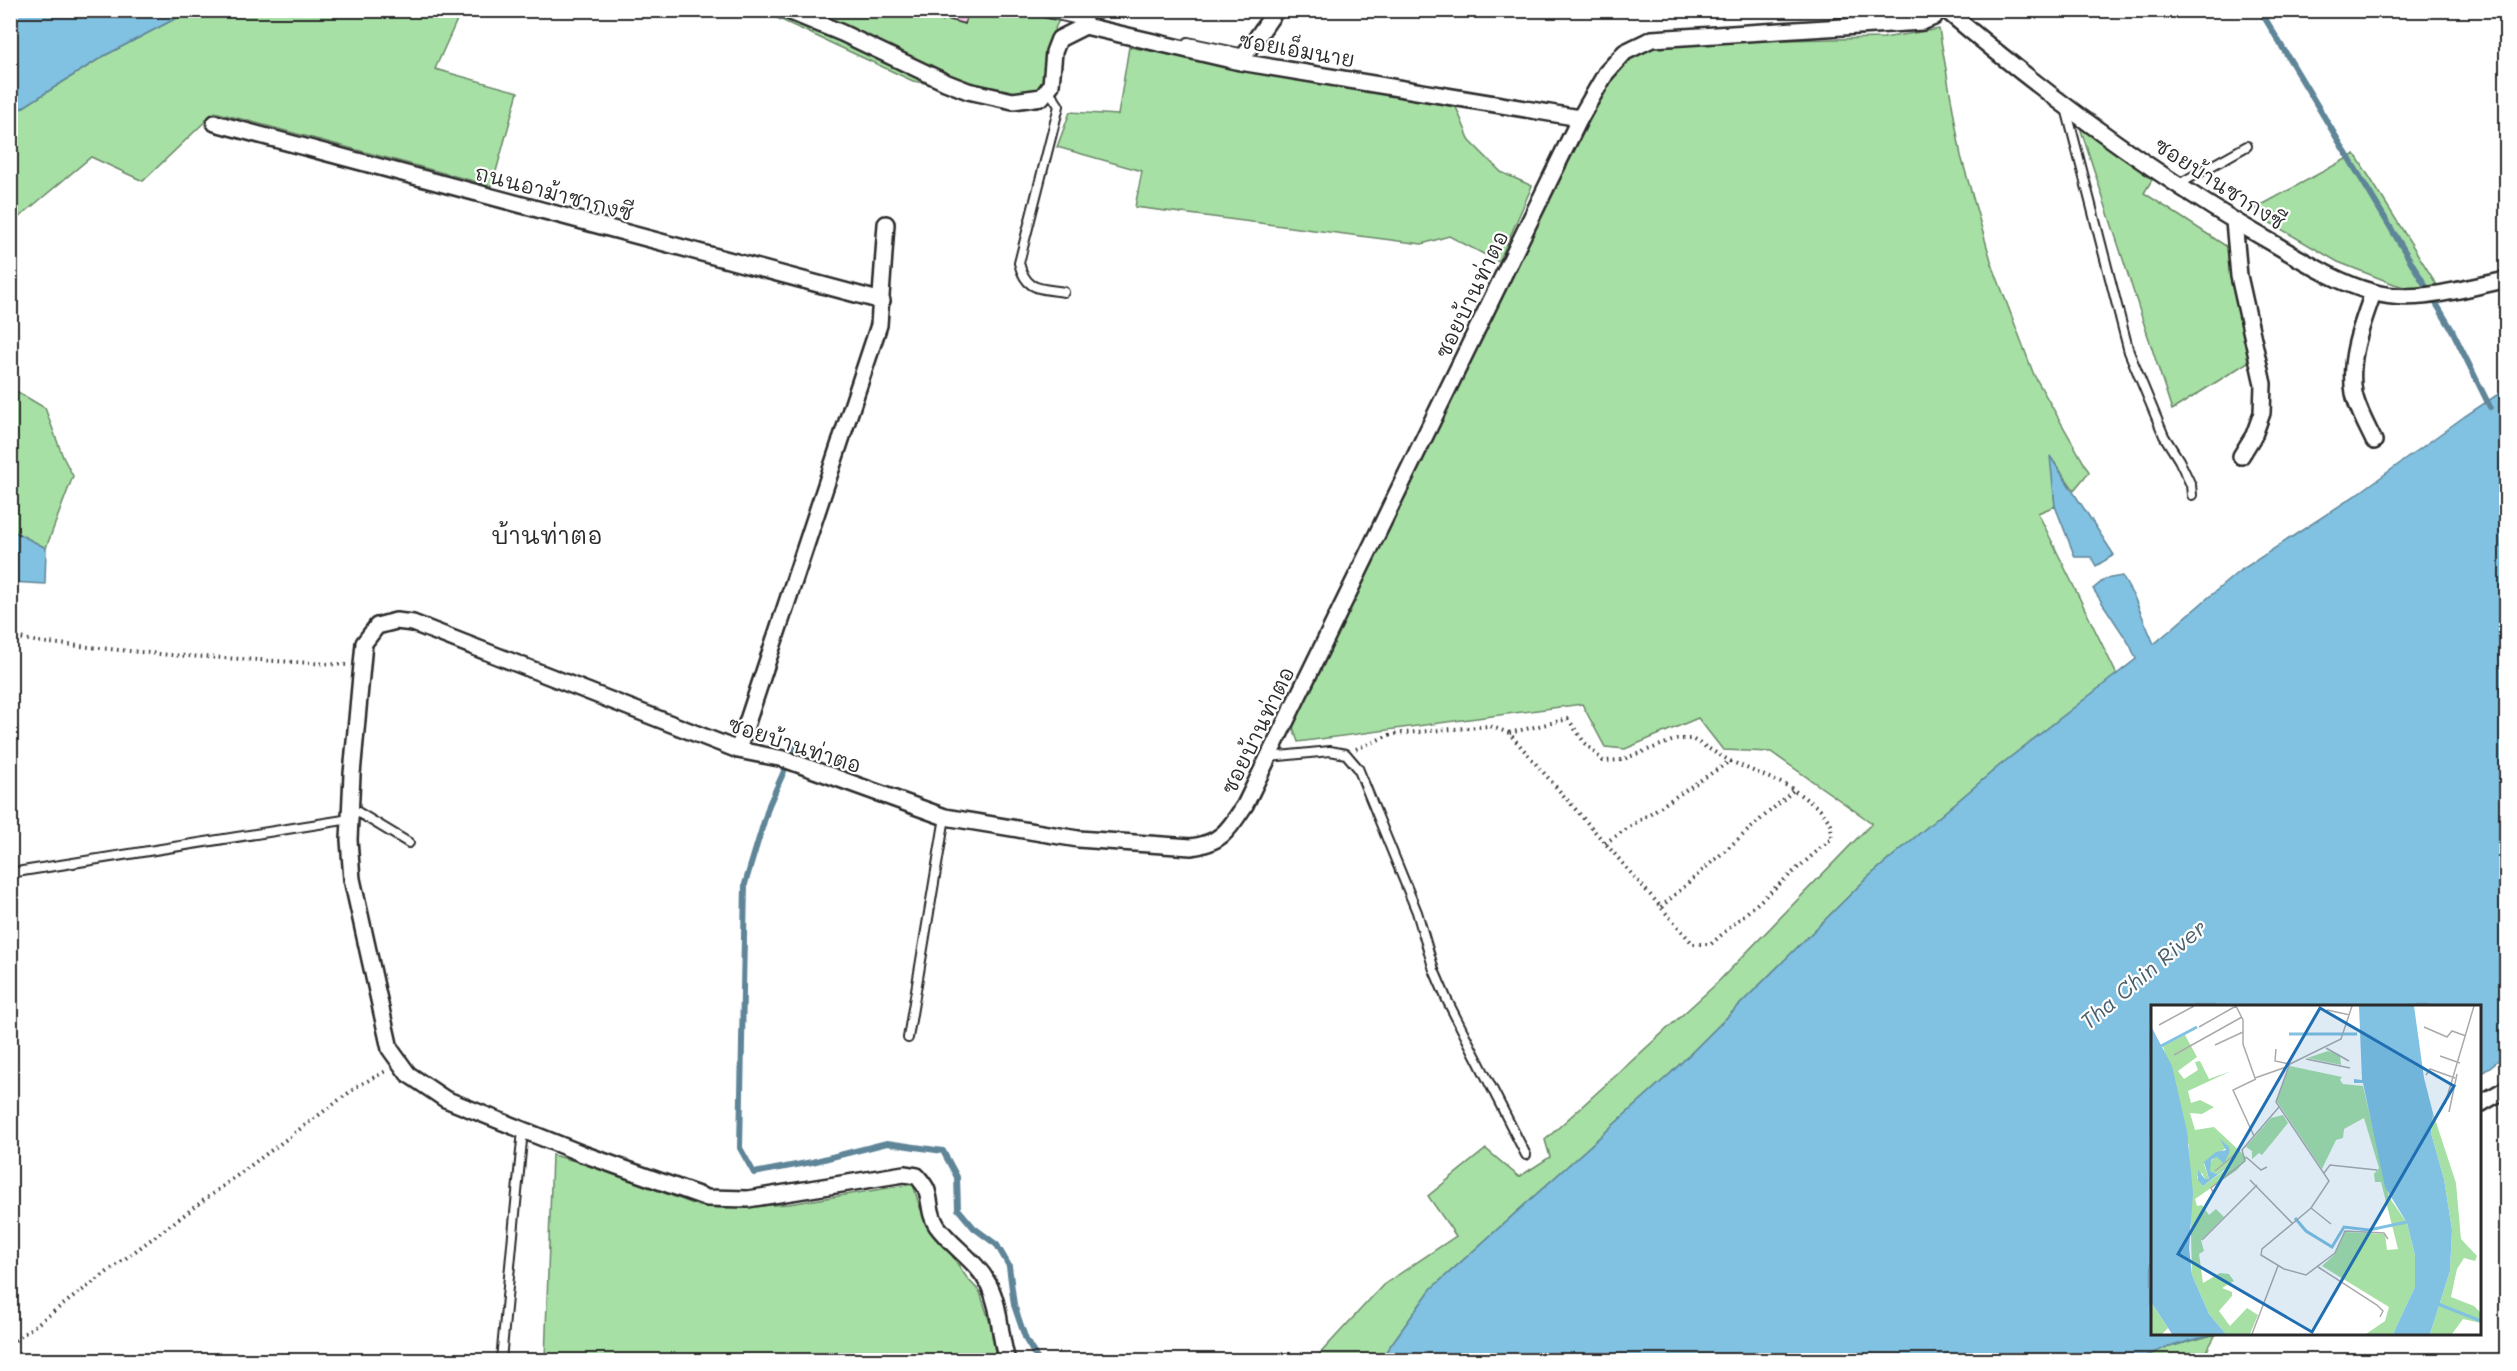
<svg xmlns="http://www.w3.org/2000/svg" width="2517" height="1371" font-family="Mali,'Playpen Sans Thai',sans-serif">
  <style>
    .green { fill: #a7e0a4; stroke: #698668; stroke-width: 1.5 }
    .water { fill: #81c1e1; stroke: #5f8598; stroke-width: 1.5 }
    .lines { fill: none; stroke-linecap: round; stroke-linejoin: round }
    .stream { stroke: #5f8598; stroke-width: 6 }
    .building { fill: #f8c5e4; stroke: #2b2b2b; stroke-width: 1.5 }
    .service-casing { stroke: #2b2b2b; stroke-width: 12 }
    .minor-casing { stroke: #2b2b2b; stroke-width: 20 }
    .path { stroke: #2b2b2b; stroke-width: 4; stroke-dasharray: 1.5 4.5; stroke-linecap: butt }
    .service { stroke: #fff; stroke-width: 8 }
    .minor { stroke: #fff; stroke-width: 15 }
    .labels { text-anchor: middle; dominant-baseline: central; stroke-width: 4.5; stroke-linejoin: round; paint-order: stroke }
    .street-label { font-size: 21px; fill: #2b2b2b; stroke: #fff }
    .water-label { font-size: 22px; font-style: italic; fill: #49606b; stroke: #fff }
    .quarter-label { font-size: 24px; fill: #2b2b2b; stroke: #fff }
    .inset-river { fill: none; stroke: #81c1e1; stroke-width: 3 }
    .inset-road { fill: none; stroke: #aaa; stroke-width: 1.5 }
    .view { fill: #1f6fb2; fill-opacity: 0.15; stroke: #1f6fb2; stroke-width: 3 }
    .inset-edge { fill: none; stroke: #2b2b2b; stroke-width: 3 }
  </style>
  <rect width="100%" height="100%" fill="#fff"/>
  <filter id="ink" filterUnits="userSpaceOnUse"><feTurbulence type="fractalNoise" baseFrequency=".0167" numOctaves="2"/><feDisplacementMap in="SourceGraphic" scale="12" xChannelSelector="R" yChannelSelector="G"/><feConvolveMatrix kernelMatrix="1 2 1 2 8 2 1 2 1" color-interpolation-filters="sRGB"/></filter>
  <g filter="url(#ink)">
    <!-- green -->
    <path class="green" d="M190 11H461L435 69 518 92 492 186 215 112 143 181 91 157 11 224V115L102 57Z
      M762 11H915L943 21 944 11H1063L1047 46 1048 105 913 81Z
      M1939 29 1961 156 1992 264 2034 375 2089 472 2074 490 2051 458 2055 506 2038 513 2117 675 1999 766 1867 878 1671 1073 1431 1289 1380 1360H1314L1383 1285 1456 1236 1428 1196 1486 1149 1519 1177 1550 1157 1545 1140 1714 986 1872 823 1771 752 1723 750 1698 718 1625 749 1605 747 1582 704 1298 742 1293 727 1535 228 1617 67 1644 48 1676 42 1883 38Z
      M1129 47 1456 107 1470 141 1501 172 1532 186 1499 262 1449 236 1422 244 1135 207 1142 171 1057 147 1070 112 1118 115Z
      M2079 124 2155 175 2144 193 2229 248 2248 342V362L2172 410Z
      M2355 154 2437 285 2414 290 2394 284 2338 262 2267 221 2256 208Z
      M11 388 45 408 63 457 73 476 46 548 11 530Z
      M552 1155 590 1165 699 1206 719 1208 789 1204 913 1184 920 1208 967 1278 980 1292 994 1335 998 1360H545Z
      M2216 1334 2202 1360H2138L2162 1349Z"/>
    <!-- water -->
    <path class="water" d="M11 10H190V11L102 57 11 115Z
      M2506 389V1054L2480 1075V1006H2152V1334H2214L2162 1349 2138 1360H1380L1431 1289 1671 1073 1867 878 1999 766 2136 659 2130 645 2093 589 2105 579 2122 576 2135 599 2154 644 2238 572 2359 493 2465 416Z
      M2050 456 2114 555 2096 566 2091 557H2075L2055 506Z
      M11 530 46 548 45 584 11 582Z"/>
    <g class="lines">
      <!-- stream -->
      <path class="stream" d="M2260 10 2452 330 2490 407
        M797 742 769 805 745 884 740 1148 754 1173 812 1162 887 1143 943 1151 957 1177 958 1209 974 1228 997 1245 1009 1266 1014 1305 1026 1340 1038 1360"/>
    </g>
    <!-- building -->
    <path class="building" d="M949 10H969L965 24 946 19Z"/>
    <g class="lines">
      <defs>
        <path id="service" d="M1034 10 1088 22
          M1188 42 1245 54
          M1048 89 1059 106 1019 263C1026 291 1039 288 1064 292
          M2066 108 2129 352 2164 436 2179 460 2191 485 2192 495
          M2179 184 2247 146
          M1269 757 1330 751 1346 754 1358 768 1417 912 1434 970 1447 1000 1526 1155
          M351 808 409 843
          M10 873 350 819
          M908 1038 945 817
          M501 1360 523 1130"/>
        <path id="minor" d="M786 10 842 33 945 82 968 91 1013 101 1042 97 1051 85 1054 52 1059 39 1085 26 1240 62 1580 118
          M1946 10C2045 94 2158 178 2271 242 2304 261 2336 282 2372 292 2416 305 2463 288 2506 280
          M1240 62 1276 10
          M215 123 882 301
          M2234 221 2239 276 2263 384 2262 413 2254 435 2241 456
          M2373 293C2362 325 2348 358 2354 393 2357 409 2367 426 2374 441
          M738 750 879 325 886 224
          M2480 1104 2506 1089
          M1007 1360C999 1336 1001 1309 989 1285 977 1261 952 1247 937 1226 929 1214 931 1204 927 1191 926 1186 920 1180 917 1176L904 1174 748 1199 707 1198 583 1154 445 1099 408 1074 390 1049 352 879 349 840 352 774 364 643 377 626 396 621 413 623 738 750 784 759 945 817 1078 839 1191 847C1222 843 1229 829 1245 805L1580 118 1606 73 1625 52 1652 39 1922 22 1934 17 1937 10"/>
      </defs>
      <!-- service casing -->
      <use href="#service" class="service-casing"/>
      <!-- minor casing -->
      <use href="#minor" class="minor-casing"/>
      <!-- path -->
      <path class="path" d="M10 636 39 642 170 655 347 665
        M1356 749 1392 734 1490 726 1509 733 1693 944H1711L1832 838 1831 824 1820 809 1788 786 1730 761 1692 739H1677L1621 760 1603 761 1584 742 1568 719 1509 733
        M1605 843 1730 761
        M1661 907 1794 790
        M10 1344 358 1086 386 1071
        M2211 1360 2217 1355"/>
      <!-- service -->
      <use href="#service" class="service"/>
      <!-- minor -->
      <use href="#minor" class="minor"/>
    </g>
  </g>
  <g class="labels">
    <!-- street labels -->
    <g class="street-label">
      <text transform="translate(1297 49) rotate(10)">ซอยเอ็มนาย</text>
      <text transform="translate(2220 183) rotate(33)">ซอยบ้านซากงซี</text>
      <text transform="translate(554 192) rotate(15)">ถนนอาม้าซากงซี</text>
      <text transform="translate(1471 294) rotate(-64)">ซอยบ้านท่าตอ</text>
      <text transform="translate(1257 730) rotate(-64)">ซอยบ้านท่าตอ</text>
      <text transform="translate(795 744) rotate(18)">ซอยบ้านท่าตอ</text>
    </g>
    <!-- water labels -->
    <g class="water-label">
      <text transform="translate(2143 974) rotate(-40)">Tha Chin River</text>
    </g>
    <!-- quarter labels -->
    <g class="quarter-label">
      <text x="547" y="534">บ้านท่าตอ</text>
    </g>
  </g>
  <!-- overview -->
  <g transform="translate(2151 1005)">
    <rect width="330" height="330" fill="#fff"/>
    <path d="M34 30 46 52 27 66 33 74 47 65 44 57 49 56 58 74 80 66 37 86 40 98 49 95 63 102 51 109 39 108 44 125 63 122 96 153 86 165 44 194 46 201 51 200 58 210 65 204 73 212 50 235 53 246 48 249 52 278 69 268 78 269 83 276 71 283 81 287V291L68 306 79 321 96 303 107 310 99 329H75L58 309 41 270 38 141 12 41ZM76 142 79 146 72 153 65 152 57 158 59 166 66 169 82 159 52 181 46 172 51 168 54 174H58L53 159ZM177 46 189 50 190 60 156 53ZM139 61 191 72 189 75 192 79 212 81 238 192 256 218 264 250V282L242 329H215L234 316 238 302 171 261 184 249 194 227 234 229 236 245 247 244 230 177H224L223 169 228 163 213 113 193 124 192 133 185 135 171 164 125 95ZM282 108 305 178 310 234 326 251 324 256 313 253 306 264 300 292 323 301 330 308V318L312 314 301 329H279L299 266 301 225 293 174 280 128ZM132 110 137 118 111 150 108 148 101 154V146L95 142 120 113ZM0 297 17 323 11 329H0Z" fill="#a7e0a4" fill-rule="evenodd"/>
    <path d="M208 1H263L273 73 282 108 280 128 293 174 301 225 299 266 279 329H242L264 282V250L256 218 234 182 212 78H203V74L211 75ZM0 21 21 61 36 126 42 188 38 243 41 270 58 309 75 329H21L0 297ZM69 134 78 142 79 146 73 159 66 152 60 155 59 166 66 169 82 158 52 181 47 175V165L54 174H58L53 157 65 147 75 145Z" fill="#81c1e1"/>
    <path class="inset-river" d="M138 29H206M10 41 46 22M144 213 155 226 181 242 193 222 218 225 256 217M287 299 330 316"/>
    <path class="inset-road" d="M85 1 92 15V39L104 73 138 61 125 97 178 176 160 203 111 244 110 250 133 264 155 270 184 248 194 226 233 228 237 234M176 5 199 10M8 20 43 1M48 22 85 1M273 22 296 32 301 26 315 31M64 40 92 27M175 43 198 56M125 44 124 56 138 59M23 50 91 12M289 51 309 58M155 54 199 63M137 60 190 34 201 1M275 70 279 64 304 73M294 99 323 1M298 107 306 69M103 131 82 85 105 74M95 152 110 165 116 162M64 166 89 145M173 168 179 160 226 165M99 175 142 219M63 189 60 183 94 156 91 145 128 102M160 203 180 219M51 235 106 180M167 262 226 300 232 306 229 312M101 329 127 261"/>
    <path class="view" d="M169 3 303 81 161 327 27 249Z"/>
    <rect width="330" height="330" class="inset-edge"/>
  </g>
  <!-- margin -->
  <rect width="2517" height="1371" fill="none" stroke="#fff" stroke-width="36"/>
  <rect x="18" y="18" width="2481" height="1335" fill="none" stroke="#2b2b2b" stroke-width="2" filter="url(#ink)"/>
</svg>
